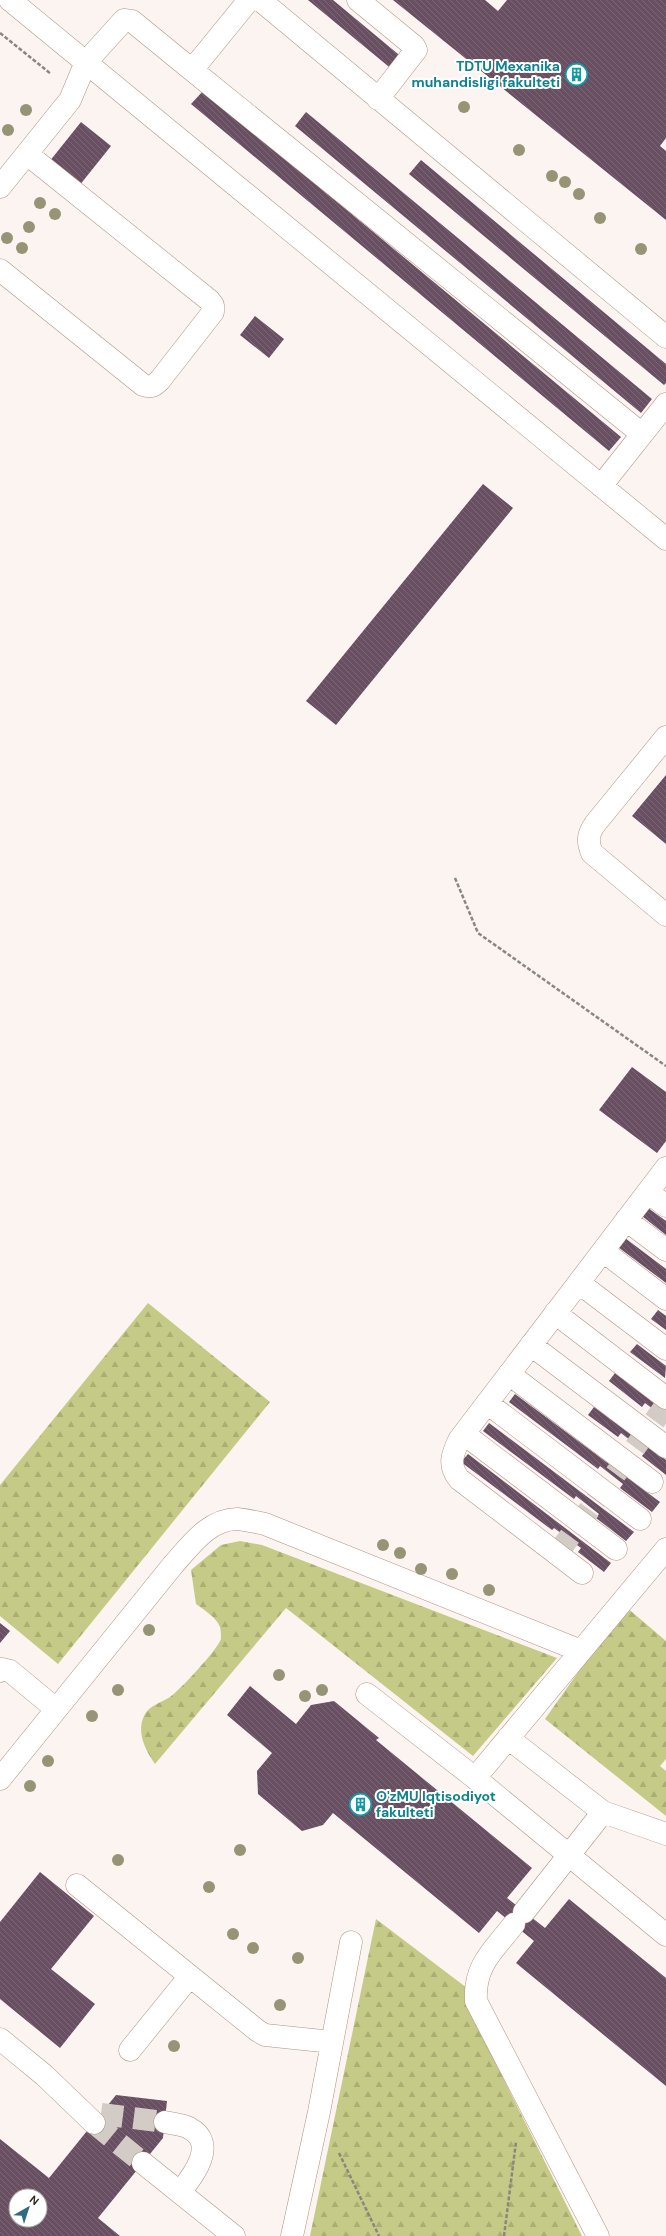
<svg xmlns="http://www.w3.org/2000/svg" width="666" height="2236" font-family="'DM Sans',sans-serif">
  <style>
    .forest { fill: url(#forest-firs) }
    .building { fill: url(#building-back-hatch); fill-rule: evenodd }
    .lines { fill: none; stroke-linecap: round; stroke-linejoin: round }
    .minor-tunnel { stroke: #d3cbc6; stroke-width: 22; stroke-dasharray: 22 11; stroke-linecap: butt }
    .minor-casing { stroke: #b19282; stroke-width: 23 }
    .path { stroke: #8e857f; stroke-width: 2.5; stroke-dasharray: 4 2; stroke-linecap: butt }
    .minor { stroke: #fff; stroke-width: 22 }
    .tree { fill: #959475 }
    .labels { text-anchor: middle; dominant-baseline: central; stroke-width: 4; stroke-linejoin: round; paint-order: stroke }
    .culture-label { font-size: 14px; font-weight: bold; fill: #0d838f; stroke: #fff; text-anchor: end }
  </style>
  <defs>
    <pattern id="forest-firs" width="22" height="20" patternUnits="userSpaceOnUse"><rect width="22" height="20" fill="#c5cb86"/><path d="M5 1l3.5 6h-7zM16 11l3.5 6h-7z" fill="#aaae73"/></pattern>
    <pattern id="building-back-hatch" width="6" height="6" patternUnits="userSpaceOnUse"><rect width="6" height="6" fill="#684f62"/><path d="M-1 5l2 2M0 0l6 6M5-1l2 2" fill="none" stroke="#7a6574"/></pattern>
  </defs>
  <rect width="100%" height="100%" fill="#fbf4f0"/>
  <!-- forest -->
  <path class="forest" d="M148 1303 270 1402 58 1664 0 1616V1485Z
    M240 1541 262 1545 557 1658 473 1756 286 1608 155 1764C146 1751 136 1733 144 1716 149 1705 161 1703 170 1697 179 1691 218 1649 221 1639 221 1637 221 1630 220 1627 217 1618 204 1610 196 1604L191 1570 221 1545Z
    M625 1606 666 1641V1759L660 1766 666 1771V1816L545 1719Z
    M376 1919 467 1988 475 2022 582 2236H310Z"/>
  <!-- building -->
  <path class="building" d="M308 0H333L404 59 394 71Z
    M393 0H485L498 11 507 0H666V138L660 146 666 151V220Z
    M203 91 621 437 609 451 191 104Z
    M306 112 652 399 641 413 295 126Z
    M81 122 111 146 79 186 49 162Z
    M421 160 666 364V383L664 385 409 174Z
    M255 316 284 339 269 358 240 335Z
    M483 484 513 508 336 725 306 701Z
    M666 775V844L632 816Z
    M632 1067 666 1092V1141L657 1153 599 1110Z
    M648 1208 666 1221V1235L642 1216Z
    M625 1238 666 1269V1283L618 1247Z
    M658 1310 666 1316V1330L651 1319Z
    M637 1344 666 1366 665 1378 630 1352Z
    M615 1373 666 1412V1419L645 1403 642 1407 609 1381Z
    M515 1394 660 1502 652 1512 620 1488 623 1484 600 1466 598 1469 509 1402Z
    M594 1407 666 1460V1475L642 1456 645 1452 621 1433 618 1437 588 1415Z
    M489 1423 634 1532 626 1541 596 1518 599 1514 576 1496 574 1499 483 1431Z
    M468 1454 611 1563 604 1572 578 1552 581 1548 554 1528 552 1530 461 1462Z
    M0 1623 10 1631 0 1643Z
    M250 1686 296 1724 311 1705 334 1701 379 1738 376 1740 532 1868 507 1898 545 1928 569 1899 666 1978V2086L516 1963 534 1941 497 1911 479 1933 333 1813 323 1825 302 1831 258 1794 257 1771 272 1753 227 1715Z
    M40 1872 94 1916 51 1969 95 2004 60 2048 0 1999V1922Z
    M116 2095 167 2101 163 2138 98 2218 120 2236H0V2139L49 2178ZM16 2196H40V2220H16Z"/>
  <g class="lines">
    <!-- minor-tunnel -->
    <path class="minor-tunnel" d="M557 1554 666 1405
      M101 2114 165 2122
      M94 2123 143 2163"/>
    <defs>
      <path id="minor" d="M10 0 666 539
        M260 0 666 337
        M358 0 414 46 416 50 378 99
        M192 70 642 434
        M0 187 70 100 86 62 124 20 132 21 192 70 249 0
        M0 270 143 385C151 388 154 386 160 380L213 312V305L209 300 27 154
        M601 486 666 404
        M666 737 595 824C588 834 587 841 592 853L666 915
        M648 1192 666 1206
        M626 1220 666 1250
        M603 1251 666 1299
        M579 1283 666 1349
        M555 1313 666 1398
        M531 1345 666 1447
        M509 1374 652 1482
        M487 1403 640 1519
        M464 1434 616 1549
        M582 1573 459 1479C448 1465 452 1455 459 1440L666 1168
        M0 1671 2 1669 10 1671 56 1709
        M367 1694 475 1778 666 1935
        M508 1738 603 1812 666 1834
        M475 1778 581 1651
        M0 1779 173 1565C190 1546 209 1519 237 1519 246 1520 256 1522 265 1524L581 1651 666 1549
        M77 1885 258 2031 265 2035 332 2042
        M524 1912 603 1812
        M514 1924C493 1951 474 1965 476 2001L598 2236
        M0 2039 44 2075 94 2123
        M130 2050 190 1976
        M165 2122C172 2124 182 2124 189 2128 218 2143 194 2175 180 2192
        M143 2163 234 2236
        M292 2236 319 2112 351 1942"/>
    </defs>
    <!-- minor casing -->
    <use href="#minor" class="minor-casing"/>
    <!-- path -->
    <path class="path" d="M0 33 51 74
      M455 878 478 933 666 1066
      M339 2153 379 2236
      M504 2236 516 2142"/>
    <!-- minor -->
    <use href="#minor" class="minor"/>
  </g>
  <!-- trees -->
  <g class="tree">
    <circle cx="464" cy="107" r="6"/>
    <circle cx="26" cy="110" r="6"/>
    <circle cx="8" cy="130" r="6"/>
    <circle cx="519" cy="150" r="6"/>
    <circle cx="552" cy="176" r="6"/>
    <circle cx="565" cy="182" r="6"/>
    <circle cx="579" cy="194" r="6"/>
    <circle cx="40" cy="203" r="6"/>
    <circle cx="55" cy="214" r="6"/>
    <circle cx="600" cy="218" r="6"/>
    <circle cx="29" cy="227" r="6"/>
    <circle cx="7" cy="238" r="6"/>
    <circle cx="22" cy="248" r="6"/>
    <circle cx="641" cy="249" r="6"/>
    <circle cx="383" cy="1545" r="6"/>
    <circle cx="400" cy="1553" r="6"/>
    <circle cx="421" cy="1569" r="6"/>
    <circle cx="452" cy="1574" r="6"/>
    <circle cx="489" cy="1590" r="6"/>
    <circle cx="149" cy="1630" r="6"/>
    <circle cx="279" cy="1675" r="6"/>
    <circle cx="118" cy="1690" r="6"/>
    <circle cx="322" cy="1690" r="6"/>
    <circle cx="305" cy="1696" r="6"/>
    <circle cx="92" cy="1716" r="6"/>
    <circle cx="48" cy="1761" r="6"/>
    <circle cx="30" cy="1786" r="6"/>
    <circle cx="240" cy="1850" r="6"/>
    <circle cx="118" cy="1860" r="6"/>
    <circle cx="209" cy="1887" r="6"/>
    <circle cx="233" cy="1934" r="6"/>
    <circle cx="253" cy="1948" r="6"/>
    <circle cx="298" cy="1958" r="6"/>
    <circle cx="280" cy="2005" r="6"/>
    <circle cx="174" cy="2046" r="6"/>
  </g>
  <!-- icons -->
  <defs>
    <symbol id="building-ring" viewBox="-11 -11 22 22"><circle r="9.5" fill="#fff" stroke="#0f9aa8" stroke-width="1.5"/><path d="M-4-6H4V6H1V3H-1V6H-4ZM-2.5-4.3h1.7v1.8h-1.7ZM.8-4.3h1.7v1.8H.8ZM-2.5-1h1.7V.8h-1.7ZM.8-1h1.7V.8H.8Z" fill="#0f9aa8"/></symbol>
  </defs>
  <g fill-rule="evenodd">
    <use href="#building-ring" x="564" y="62" width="25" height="25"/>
    <use href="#building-ring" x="348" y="1792" width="25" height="25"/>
  </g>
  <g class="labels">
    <!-- culture labels -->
    <g class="culture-label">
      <text x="560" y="66">TDTU Mexanika<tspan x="560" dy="16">muhandisligi fakulteti</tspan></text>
      <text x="376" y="1796" text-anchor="start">O'zMU Iqtisodiyot<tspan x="376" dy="16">fakulteti</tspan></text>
    </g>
  </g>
  <!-- north arrow -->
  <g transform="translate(28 2208) rotate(39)"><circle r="19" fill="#ffffff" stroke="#ada9a6"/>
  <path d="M0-3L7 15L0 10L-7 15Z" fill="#2d6c81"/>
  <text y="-6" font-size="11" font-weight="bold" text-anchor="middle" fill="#332720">N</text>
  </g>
</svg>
